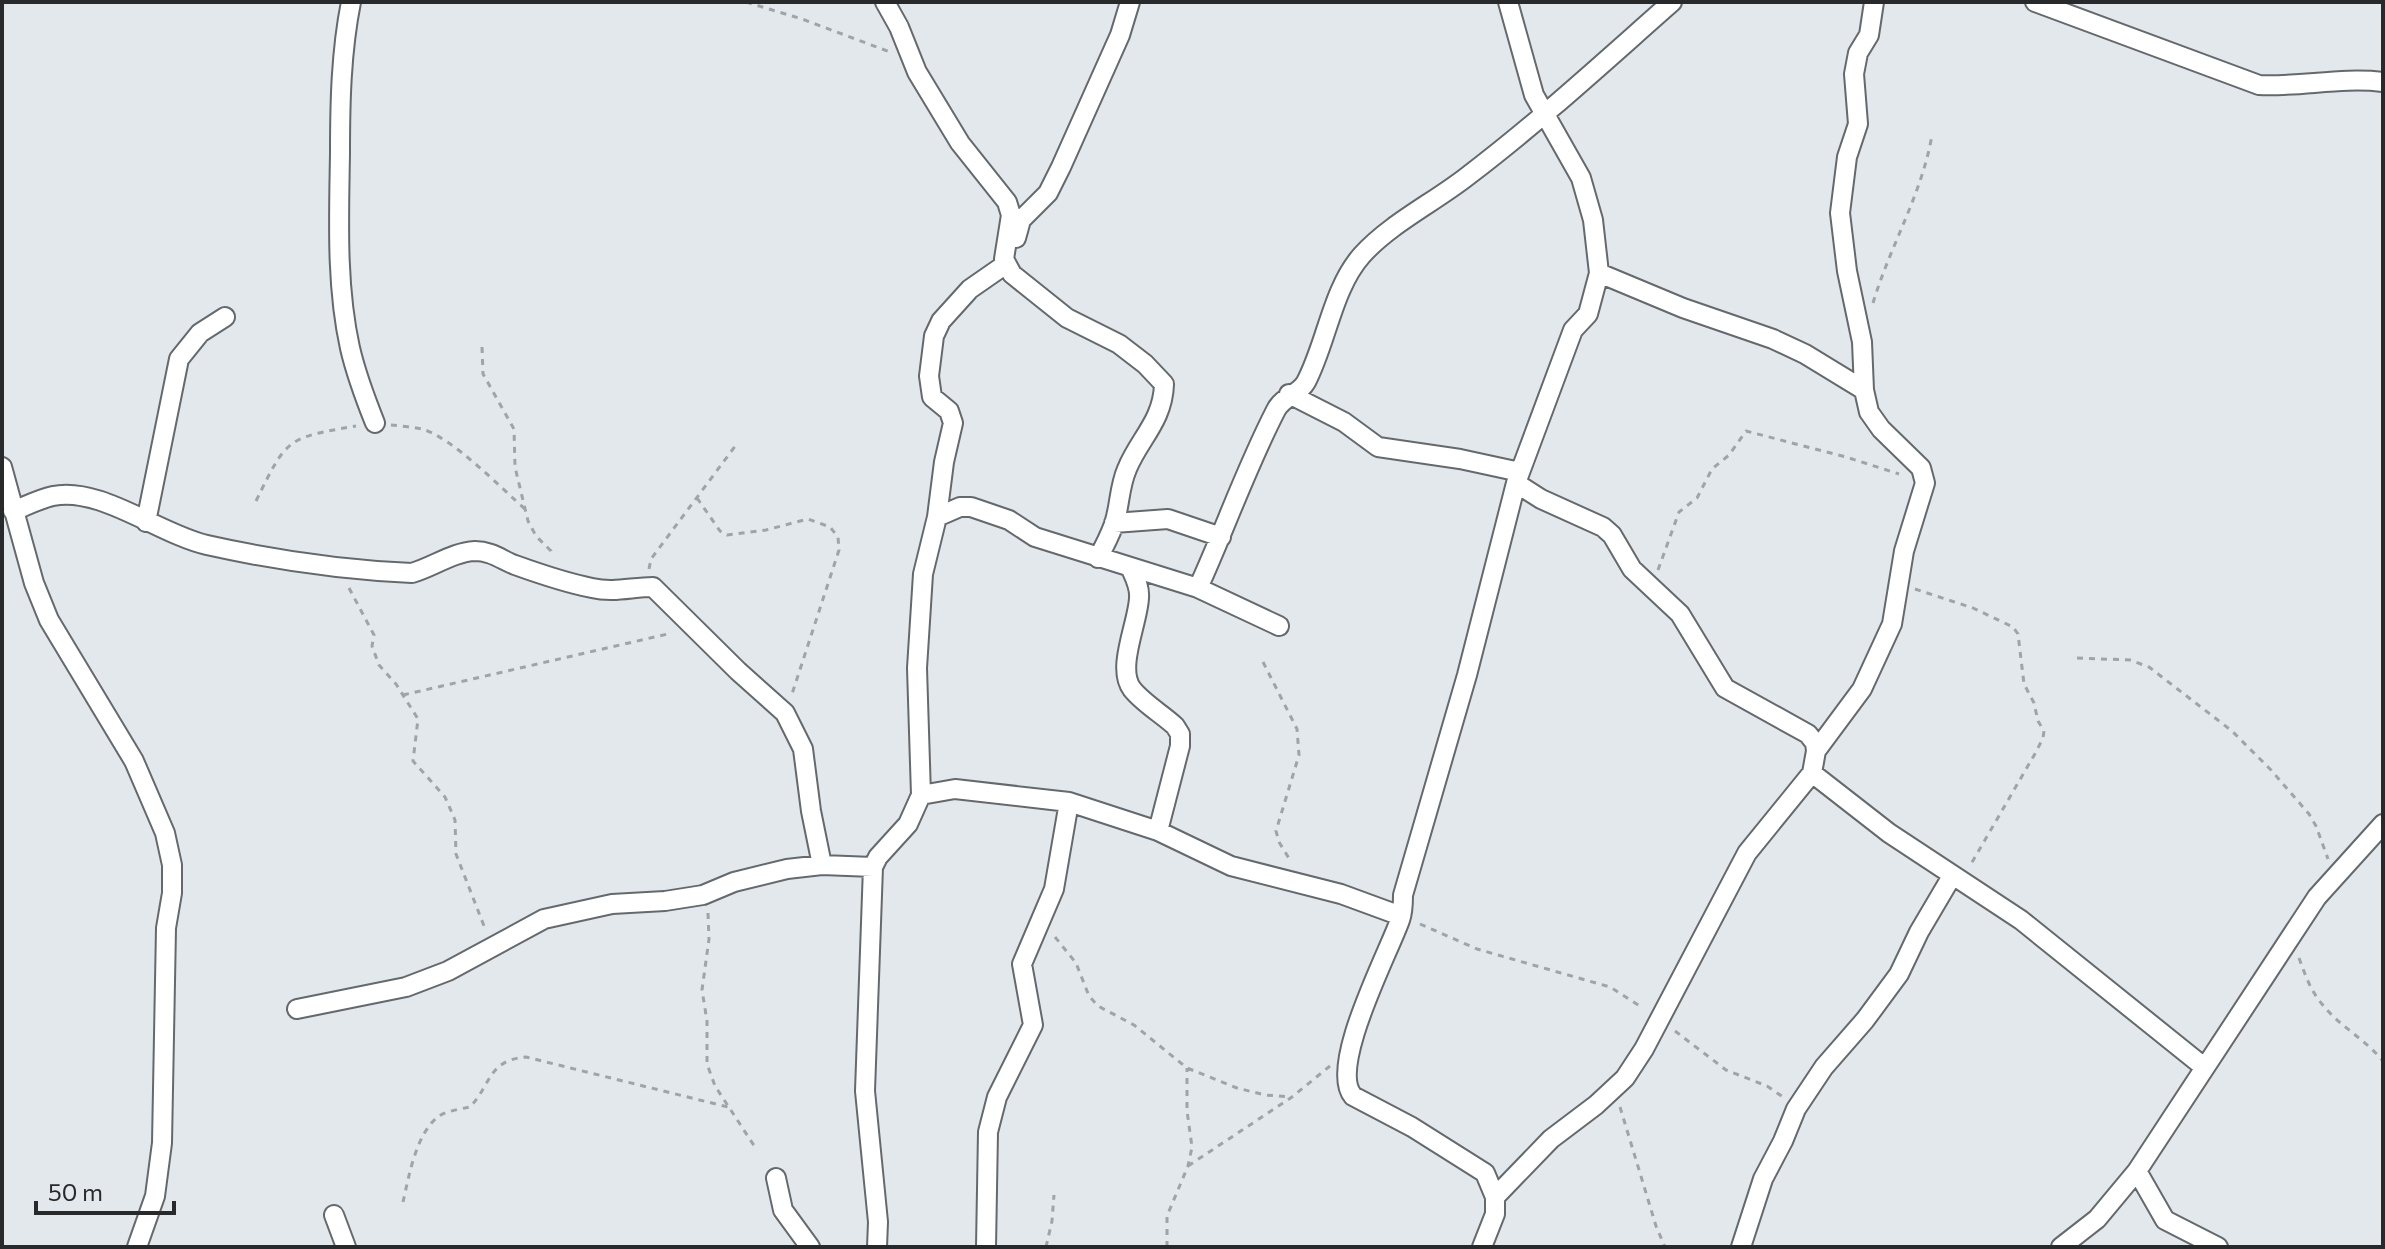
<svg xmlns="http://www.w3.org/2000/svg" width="2385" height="1249" font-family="Commissioner,sans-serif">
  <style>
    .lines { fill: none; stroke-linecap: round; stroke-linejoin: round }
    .minor-casing { stroke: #64696d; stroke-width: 22 }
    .path { stroke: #a0a4a7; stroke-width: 3; stroke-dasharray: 6 6; stroke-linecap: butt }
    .minor { stroke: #fff; stroke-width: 18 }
  </style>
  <rect width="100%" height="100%" fill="#e2e8ec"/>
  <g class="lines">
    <defs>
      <path id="minor" d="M351 2C341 52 340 103 340 153 339 217 336 285 350 348 356 374 365 398 375 423
        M885 2 899 27 917 72 960 143 1007 202 1011 215 1004 259 1012 274 1067 318 1119 344 1145 364 1164 384C1163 421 1139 439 1127 469 1119 487 1120 506 1114 524 1110 535 1104 547 1098 558
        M2035 2 2259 85C2301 87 2341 77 2383 82
        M1016 238 1021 220 1048 193 1061 167 1120 35 1130 2
        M1599 273 1683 308 1773 339 1805 354 1864 390
        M1289 394 1344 422 1378 447 1460 459 1520 472
        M2 467 34 583 49 620 134 761 165 833 172 865V893L166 928 162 1143 155 1196 137 1247
        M13 511C26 506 39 499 53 496 100 486 159 534 207 545 274 560 344 570 412 573 433 567 453 552 475 551 491 551 502 560 515 565 540 574 567 583 592 588 614 593 632 587 653 587L738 671 785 713 803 749 811 811 822 865
        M937 517 960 507H971L1009 520 1035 537 1198 588 1279 626
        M146 522 179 359 200 333 225 317
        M1114 523 1168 519 1221 537
        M1131 569C1135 578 1140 587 1139 598 1138 623 1116 668 1132 689 1143 703 1162 714 1175 726L1180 734V746L1158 831
        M1198 588C1225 529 1246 468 1276 410 1283 396 1299 395 1306 382 1327 342 1332 289 1362 255 1391 223 1435 202 1469 175 1540 121 1605 61 1672 2
        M1816 751 1862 689 1892 624 1904 551 1925 483 1921 468 1881 429 1869 412 1864 390 1862 342 1847 271 1840 213 1847 157 1858 124 1854 74 1858 53 1869 35 1874 2
        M1812 773 1889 833 2021 920 2204 1067
        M921 795 955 789 1069 802 1158 831 1231 866 1341 894 1401 916
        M297 1009 406 987 448 971 544 919 612 904 665 901 703 895 734 882 787 869 822 865 873 867
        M2137 1171 2165 1220 2218 1247
        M776 1178 783 1210 810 1247
        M1495 1197 1551 1139 1596 1105 1625 1078 1644 1049 1747 853 1812 773 1816 751 1815 743 1808 734 1725 688 1680 614 1632 569 1612 535 1603 527 1541 499 1516 483
        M334 1215 346 1247
        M877 1247 878 1222 865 1091 873 867 878 857 908 824 921 795 917 668 923 574 937 517 944 462 953 423 949 411 932 397 929 376 934 336 941 321 970 289 1006 264
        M986 1247 988 1132 997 1097 1033 1025 1022 964 1054 889 1069 802
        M1482 1247 1495 1214V1197L1485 1173 1412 1127 1353 1096C1328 1067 1388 954 1400 920 1403 912 1403 903 1403 895L1467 675 1516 483 1573 330 1588 314 1599 273 1593 220 1581 178 1534 95 1508 2
        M1741 1247 1763 1179 1783 1141 1796 1109 1824 1067 1865 1020 1899 974 1919 932 1952 876
        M2061 1247 2097 1219 2137 1171 2317 897 2383 824"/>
    </defs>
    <!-- minor casing -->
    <use href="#minor" class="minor-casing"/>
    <!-- path -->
    <path class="path" d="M746 2 802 19 890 52
      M1873 303C1890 246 1922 194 1932 135
      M482 347 483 374 514 429 515 467 528 521 536 536 551 551V557
      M391 425C401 426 412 427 422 429 453 438 501 488 526 510
      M697 498 720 531 727 535 766 530 808 519 830 527 838 537 839 550 792 694
      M256 501C287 438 286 438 356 426
      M649 569 651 559 736 445
      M1658 570 1679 512 1697 498 1712 469 1729 455 1746 431 1846 457 1899 474
      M349 588 374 635 372 646 379 665 396 684 418 719 413 761 445 797 455 820 456 854 486 931
      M1915 589 1973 608 2013 627 2018 634 2024 684 2034 703 2038 721 2044 731 2043 738 2036 752 1971 864
      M2077 658 2130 660 2149 667 2232 731 2271 770 2309 814 2316 826 2328 859
      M1263 662 1297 729 1299 755 1276 831 1279 842 1290 860
      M403 695 672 633
      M708 913 709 939 702 990 707 1021V1064L715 1086 755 1147
      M1420 924 1477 949 1610 987 1643 1008
      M1055 937 1076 963 1089 996 1098 1006 1134 1025 1187 1068 1237 1088 1265 1095 1292 1097
      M2299 958C2305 974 2310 990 2322 1004 2339 1026 2365 1039 2383 1061
      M1675 1031 1726 1070 1767 1086 1783 1097
      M1620 1107 1656 1226 1665 1247
      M1188 1166 1292 1097 1330 1066
      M403 1202C409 1176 416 1133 439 1116 447 1111 460 1109 470 1107 491 1085 488 1060 526 1057L728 1107
      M1046 1247 1052 1221 1054 1195
      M1167 1247V1216L1188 1166 1192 1147 1187 1111V1068"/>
    <!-- minor -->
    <use href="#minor" class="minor"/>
  </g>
  <!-- border -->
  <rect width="2385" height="1249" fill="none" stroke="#28292b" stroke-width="8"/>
  <!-- scale -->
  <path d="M36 1201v12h138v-12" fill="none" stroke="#28292b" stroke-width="4"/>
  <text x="48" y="1201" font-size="24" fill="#28292b" stroke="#e2e8ec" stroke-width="6" paint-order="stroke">50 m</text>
</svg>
